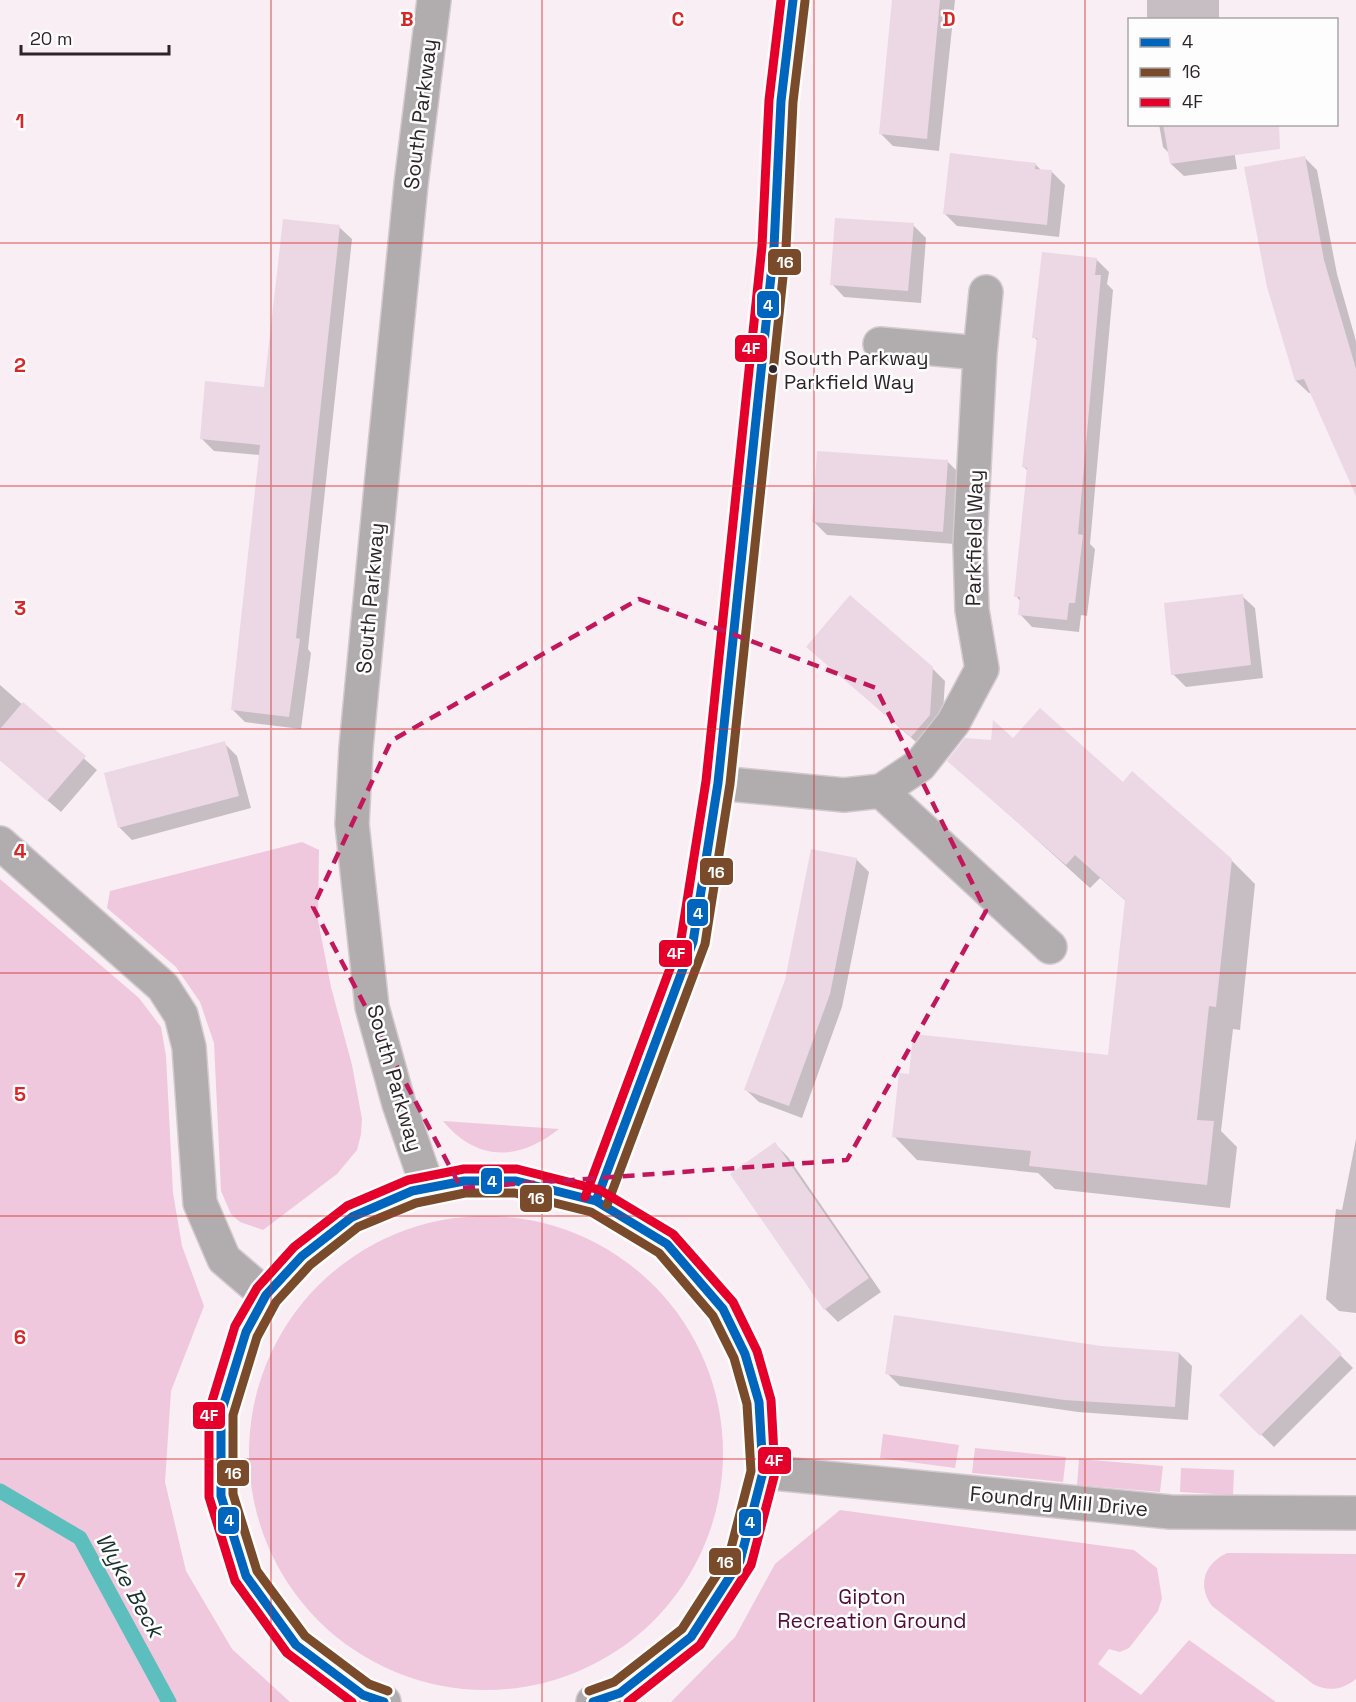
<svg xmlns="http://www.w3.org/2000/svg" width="1356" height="1702" font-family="'Space Grotesk',sans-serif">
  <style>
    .green { fill: #efc8de }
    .shadow { fill: #0003 }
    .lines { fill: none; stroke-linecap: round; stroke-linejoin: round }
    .stream { stroke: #5cbfbd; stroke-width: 15 }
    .building { fill: #ecd7e4 }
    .minor-casing { stroke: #d3cacf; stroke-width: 36 }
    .tertiary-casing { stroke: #d3cacf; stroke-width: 36 }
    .minor { stroke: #b1acae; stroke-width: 33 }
    .tertiary { stroke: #b1acae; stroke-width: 33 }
    .bus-1-casing { stroke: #fdfdfd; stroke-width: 14 }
    .bus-2-casing { stroke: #fdfdfd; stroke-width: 14 }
    .bus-3-casing { stroke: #fdfdfd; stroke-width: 14 }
    .bus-1 { stroke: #0065bd; stroke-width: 9 }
    .bus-2 { stroke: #7a4b2a; stroke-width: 9 }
    .bus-3 { stroke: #e4002b; stroke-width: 9 }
    .marked { fill: none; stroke: #c2185b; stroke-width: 4.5; stroke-dasharray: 12 8; stroke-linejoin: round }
    .grid { fill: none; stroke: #d62828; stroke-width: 1.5; stroke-opacity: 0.55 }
    .bus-dot { fill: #2d2429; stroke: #fdfdfd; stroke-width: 2 }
    .labels { text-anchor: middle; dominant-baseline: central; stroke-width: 5; stroke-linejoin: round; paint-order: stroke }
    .bus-label { font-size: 20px; fill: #2d2429; stroke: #fdfdfd; text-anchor: start }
    .street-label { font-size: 21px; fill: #2d2429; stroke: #fdfdfd }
    .park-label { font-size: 21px; fill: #520c3c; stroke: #fdfdfd }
    .water-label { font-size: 22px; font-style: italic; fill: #1a302f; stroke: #fdfdfd }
    .grid-label { font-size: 20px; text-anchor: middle; font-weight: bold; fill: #d62828; stroke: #fdfdfd; stroke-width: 5; stroke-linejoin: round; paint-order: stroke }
    .line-badge { stroke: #fdfdfd; stroke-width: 2 }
    .badge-label { font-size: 16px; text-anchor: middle; font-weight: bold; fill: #fff }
  </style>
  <rect width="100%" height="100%" fill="#f9eef4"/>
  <!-- green -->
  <path class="green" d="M302 842 319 850 318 920 331 987 352 1065 362 1119 361 1134 357 1150 337 1174 263 1230 240 1222 231 1214 221 1191 214 1043 200 1002 176 967 107 908 110 891Z
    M0 879 139 998 161 1027 166 1056 173 1193 182 1246 204 1306 171 1391 165 1482 186 1571 232 1649 290 1702H0Z
    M443 1121 559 1129C519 1161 477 1162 443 1121Z
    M249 1453a237 237 0 1 1 474 0a237 237 0 1 1-474 0Z
    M883 1434 959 1445 955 1468 880 1458Z
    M975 1448 1066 1457 1063 1482 972 1473Z
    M1079 1459 1163 1466 1160 1492 1077 1485Z
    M1181 1468 1234 1470 1233 1495 1180 1492Z
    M840 1510 1134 1550 1157 1568 1162 1598 1158 1611 1129 1648 1120 1652 1109 1649 1098 1664 1141 1695 1189 1640 1276 1702H671L735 1637 775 1564Z
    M1227 1553 1356 1554V1679C1342 1690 1329 1692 1313 1684L1212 1606C1197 1585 1204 1564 1227 1553Z"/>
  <!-- shadow -->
  <path class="shadow" d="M894 0H955L939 151 893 146 880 133Z
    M1147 0H1219V20H1147Z
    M1159 124H1230L1237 169 1184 176 1171 164 1170 154 1163 147Z
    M1304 157 1317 170 1337 274 1356 341V492L1312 393H1309L1296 381Z
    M1035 164 1042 171 1052 172 1065 185 1059 237 957 226 944 213Z
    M913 225 926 238 921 303 844 297 832 284Z
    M339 227 352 239 308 649 311 653 301 729 245 722 233 710 260 455 214 451 201 438 265 389Z
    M1096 259 1109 272 1107 284 1113 290 1090 544 1095 549 1087 616 1081 615 1079 632 1032 627 1020 614 1021 602 1016 596 1028 471 1024 467 1039 342 1034 337Z
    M947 461 960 474 955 544 827 535 814 522Z
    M1242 596 1255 608 1263 678 1186 687 1173 674Z
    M808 647 932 668 945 681 942 728 924 749Z
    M0 685 97 770 61 812 0 760Z
    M1013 741 1123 784 1231 860 1255 884 1240 1030 1233 1029 1221 1131 1237 1147 1230 1208 1055 1189 1038 1173 917 1160 894 1136 1110 1057 1127 902 1100 878 1090 888 949 760 992 742Z
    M224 743 237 756 251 808 132 840 119 827Z
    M856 859 869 872 842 1007 802 1118 759 1102 746 1090Z
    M1356 1139V1313L1339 1311 1326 1299 1336 1209 1342 1210Z
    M775 1144 788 1157 881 1292 838 1322 825 1309 732 1175Z
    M1301 1316 1353 1368 1274 1447 1221 1395Z
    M1101 1347 1179 1353 1192 1366 1188 1420 1078 1412 900 1386 887 1373Z"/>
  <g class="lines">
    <!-- stream -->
    <path class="stream" d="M0 1491 80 1538 169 1702"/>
  </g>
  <!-- building -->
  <path class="building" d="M892 0H940L927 139 879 134Z
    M1163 124H1279L1280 149 1170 164Z
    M950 153 1036 163 1035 169 1052 170 1047 225 943 214Z
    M1305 156 1324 260 1356 369V496L1304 379 1295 381 1267 287 1244 167Z
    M835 218 914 223 908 291 830 285Z
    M283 219 340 225 296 638 300 639 289 717 231 710 260 445 200 439 205 381 264 387Z
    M1042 252 1097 258 1095 275H1101L1078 534 1083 535 1075 603H1069L1067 620 1018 615 1020 597H1014L1027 468 1022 467 1037 338H1032Z
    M817 451 948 460 943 532 812 522Z
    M1243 594 1251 665 1171 675 1164 603Z
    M850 595 933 667 930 715 911 737 806 647Z
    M23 702 86 756 47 801 0 760V729Z
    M1040 708 1123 782 1132 771 1232 859 1216 1007 1209 1006 1197 1120 1214 1121 1207 1185 1029 1166 1031 1151 892 1137 899 1073 909 1074 913 1034 1108 1055 1125 900 1075 855 1066 865 947 761 965 738 991 740 993 720 1013 738Z
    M225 741 239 796 118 828 104 773Z
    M811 849 857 858 830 994 789 1106 744 1090 785 980Z
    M775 1142 869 1278 824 1310 730 1174Z
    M1301 1314 1342 1354 1260 1436 1219 1395Z
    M894 1315 1101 1346 1179 1352 1175 1407 1064 1400 885 1374Z"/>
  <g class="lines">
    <defs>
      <path id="minor" d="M986 292 980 353 970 544 972 610 982 669 953 723 920 765 881 791 1050 947
        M880 344 980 353
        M718 783 844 795 881 791
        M0 843 163 987 181 1015 189 1047 200 1203 224 1259 266 1295
        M428 1188 399 1104 372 1007 352 824 356 748 382 477 411 184 434 0
        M763 1472 1170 1512 1356 1513"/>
      <path id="tertiary" d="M596 1201 693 942 718 783 774 247 781 101 793 0
        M384 1702 363 1695 296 1645 246 1576 221 1496V1413L246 1332 266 1295 302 1256 352 1217 412 1191 464 1181H516L596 1201 667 1244 723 1309 745 1354 759 1402 763 1472 740 1561 691 1637 620 1693 593 1702"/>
    </defs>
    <!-- minor casing -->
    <use href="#minor" class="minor-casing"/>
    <!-- tertiary casing -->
    <use href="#tertiary" class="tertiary-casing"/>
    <!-- minor -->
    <use href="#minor" class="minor"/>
    <!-- tertiary -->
    <use href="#tertiary" class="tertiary"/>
    <defs>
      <path id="bus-1" d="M596 1201 693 942 718 783 774 247 781 101 793 0
        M384 1702 363 1695 296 1645 246 1576 221 1496V1413L246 1332 266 1295 302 1256 352 1217 412 1191 464 1181H516L596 1201 667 1244 723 1309 745 1354 759 1402 763 1472 740 1561 691 1637 620 1693 593 1702"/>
      <path id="bus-2" d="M607 1205 705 944 730 784 786 248 793 102 805 1
        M388 1691 369 1684 305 1636 257 1571 233 1494V1415L257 1337 276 1302 310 1265 358 1227 416 1203 465 1193H515L591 1212 659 1253 713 1316 734 1358 747 1404 751 1471 729 1556 682 1629 614 1682 589 1691"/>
      <path id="bus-3" d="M585 1197 681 939 706 781 762 246 769 100 781 0
        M352 1702 287 1653 235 1581 209 1497V1411L235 1326 257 1288 294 1247 347 1206 408 1180 464 1169H517L600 1190 673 1234 733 1302 757 1351 771 1400 775 1473 751 1565 700 1645 628 1702"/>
    </defs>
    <!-- bus-1 casing -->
    <use href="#bus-1" class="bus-1-casing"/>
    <!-- bus-2 casing -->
    <use href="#bus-2" class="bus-2-casing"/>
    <!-- bus-3 casing -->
    <use href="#bus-3" class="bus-3-casing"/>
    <!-- bus-1 -->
    <use href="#bus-1" class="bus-1"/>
    <!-- bus-2 -->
    <use href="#bus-2" class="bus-2"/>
    <!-- bus-3 -->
    <use href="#bus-3" class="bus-3"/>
  </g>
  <!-- marked area -->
  <path class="marked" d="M639 599 876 688 986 911 847 1160 461 1188 313 907 391 741Z"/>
  <!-- grid -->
  <path class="grid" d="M271 0V1702M542 0V1702M814 0V1702M1085 0V1702M0 243H1356M0 486H1356M0 729H1356M0 973H1356M0 1216H1356M0 1459H1356"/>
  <!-- markers -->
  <circle class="bus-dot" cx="773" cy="369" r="5"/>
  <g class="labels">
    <!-- bus labels -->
    <g class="bus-label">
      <text x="784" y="358">South Parkway<tspan x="784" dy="24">Parkfield Way</tspan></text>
    </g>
    <!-- street labels -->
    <g class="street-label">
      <text transform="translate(420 114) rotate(-83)">South Parkway</text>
      <text transform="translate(974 538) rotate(-89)">Parkfield Way</text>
      <text transform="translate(370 598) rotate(-85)">South Parkway</text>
      <text transform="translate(395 1078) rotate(74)">South Parkway</text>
      <text transform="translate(1059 1501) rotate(5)">Foundry Mill Drive</text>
    </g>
    <!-- park labels -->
    <g class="park-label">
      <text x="872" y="1596">Gipton<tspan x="872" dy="24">Recreation Ground</tspan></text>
    </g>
    <!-- water labels -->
    <g class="water-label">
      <text transform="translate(130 1585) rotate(61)">Wyke Beck</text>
    </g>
  </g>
  <g class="grid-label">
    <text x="407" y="26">B</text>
    <text x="678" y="26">C</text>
    <text x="949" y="26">D</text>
    <text x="20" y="128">1</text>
    <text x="20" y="372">2</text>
    <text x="20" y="615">3</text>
    <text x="20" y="858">4</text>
    <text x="20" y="1101">5</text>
    <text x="20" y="1344">6</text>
    <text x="20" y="1587">7</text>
  </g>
  <g class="line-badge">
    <rect x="767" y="248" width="35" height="28" rx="6" fill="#7a4b2a"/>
    <rect x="756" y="290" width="24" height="29" rx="6" fill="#0065bd"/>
    <rect x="734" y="334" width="34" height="29" rx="6" fill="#e4002b"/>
    <rect x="699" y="857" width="35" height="29" rx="6" fill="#7a4b2a"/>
    <rect x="686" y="898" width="23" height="29" rx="6" fill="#0065bd"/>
    <rect x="658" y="939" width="35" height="29" rx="6" fill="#e4002b"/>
    <rect x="480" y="1167" width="23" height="28" rx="6" fill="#0065bd"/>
    <rect x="519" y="1184" width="34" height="29" rx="6" fill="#7a4b2a"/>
    <rect x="192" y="1401" width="34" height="29" rx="6" fill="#e4002b"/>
    <rect x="757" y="1446" width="35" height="29" rx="6" fill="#e4002b"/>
    <rect x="216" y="1459" width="34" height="28" rx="6" fill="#7a4b2a"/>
    <rect x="217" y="1506" width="23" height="29" rx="6" fill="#0065bd"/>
    <rect x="738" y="1508" width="24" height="29" rx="6" fill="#0065bd"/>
    <rect x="708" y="1547" width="34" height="29" rx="6" fill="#7a4b2a"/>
  </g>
  <g class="badge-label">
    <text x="785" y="268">16</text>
    <text x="768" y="311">4</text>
    <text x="751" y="354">4F</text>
    <text x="716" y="878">16</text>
    <text x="698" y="919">4</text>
    <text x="676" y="959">4F</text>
    <text x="492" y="1187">4</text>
    <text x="536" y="1204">16</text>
    <text x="209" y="1421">4F</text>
    <text x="774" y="1466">4F</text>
    <text x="233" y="1479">16</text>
    <text x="229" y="1526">4</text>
    <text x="750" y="1528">4</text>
    <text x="725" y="1568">16</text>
  </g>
  <!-- legend -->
  <rect x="1128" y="18" width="210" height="108" fill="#fdfdfd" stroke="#aaa6a8" stroke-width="1.5"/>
  <rect x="1140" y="38" width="30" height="9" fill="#0065bd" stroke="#aaa6a8" stroke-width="1.5"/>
  <text x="1182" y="48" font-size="18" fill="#2d2429">4</text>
  <rect x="1140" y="68" width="30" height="9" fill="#7a4b2a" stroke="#aaa6a8" stroke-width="1.5"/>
  <text x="1182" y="78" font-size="18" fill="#2d2429">16</text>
  <rect x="1140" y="98" width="30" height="9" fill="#e4002b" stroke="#aaa6a8" stroke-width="1.5"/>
  <text x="1182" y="108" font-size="18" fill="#2d2429">4F</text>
  <!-- scale -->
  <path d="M21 45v9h148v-9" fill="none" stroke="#2d2429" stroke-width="3"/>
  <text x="30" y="45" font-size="18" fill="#2d2429" stroke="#fdfdfd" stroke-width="4.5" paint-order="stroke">20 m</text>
</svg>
